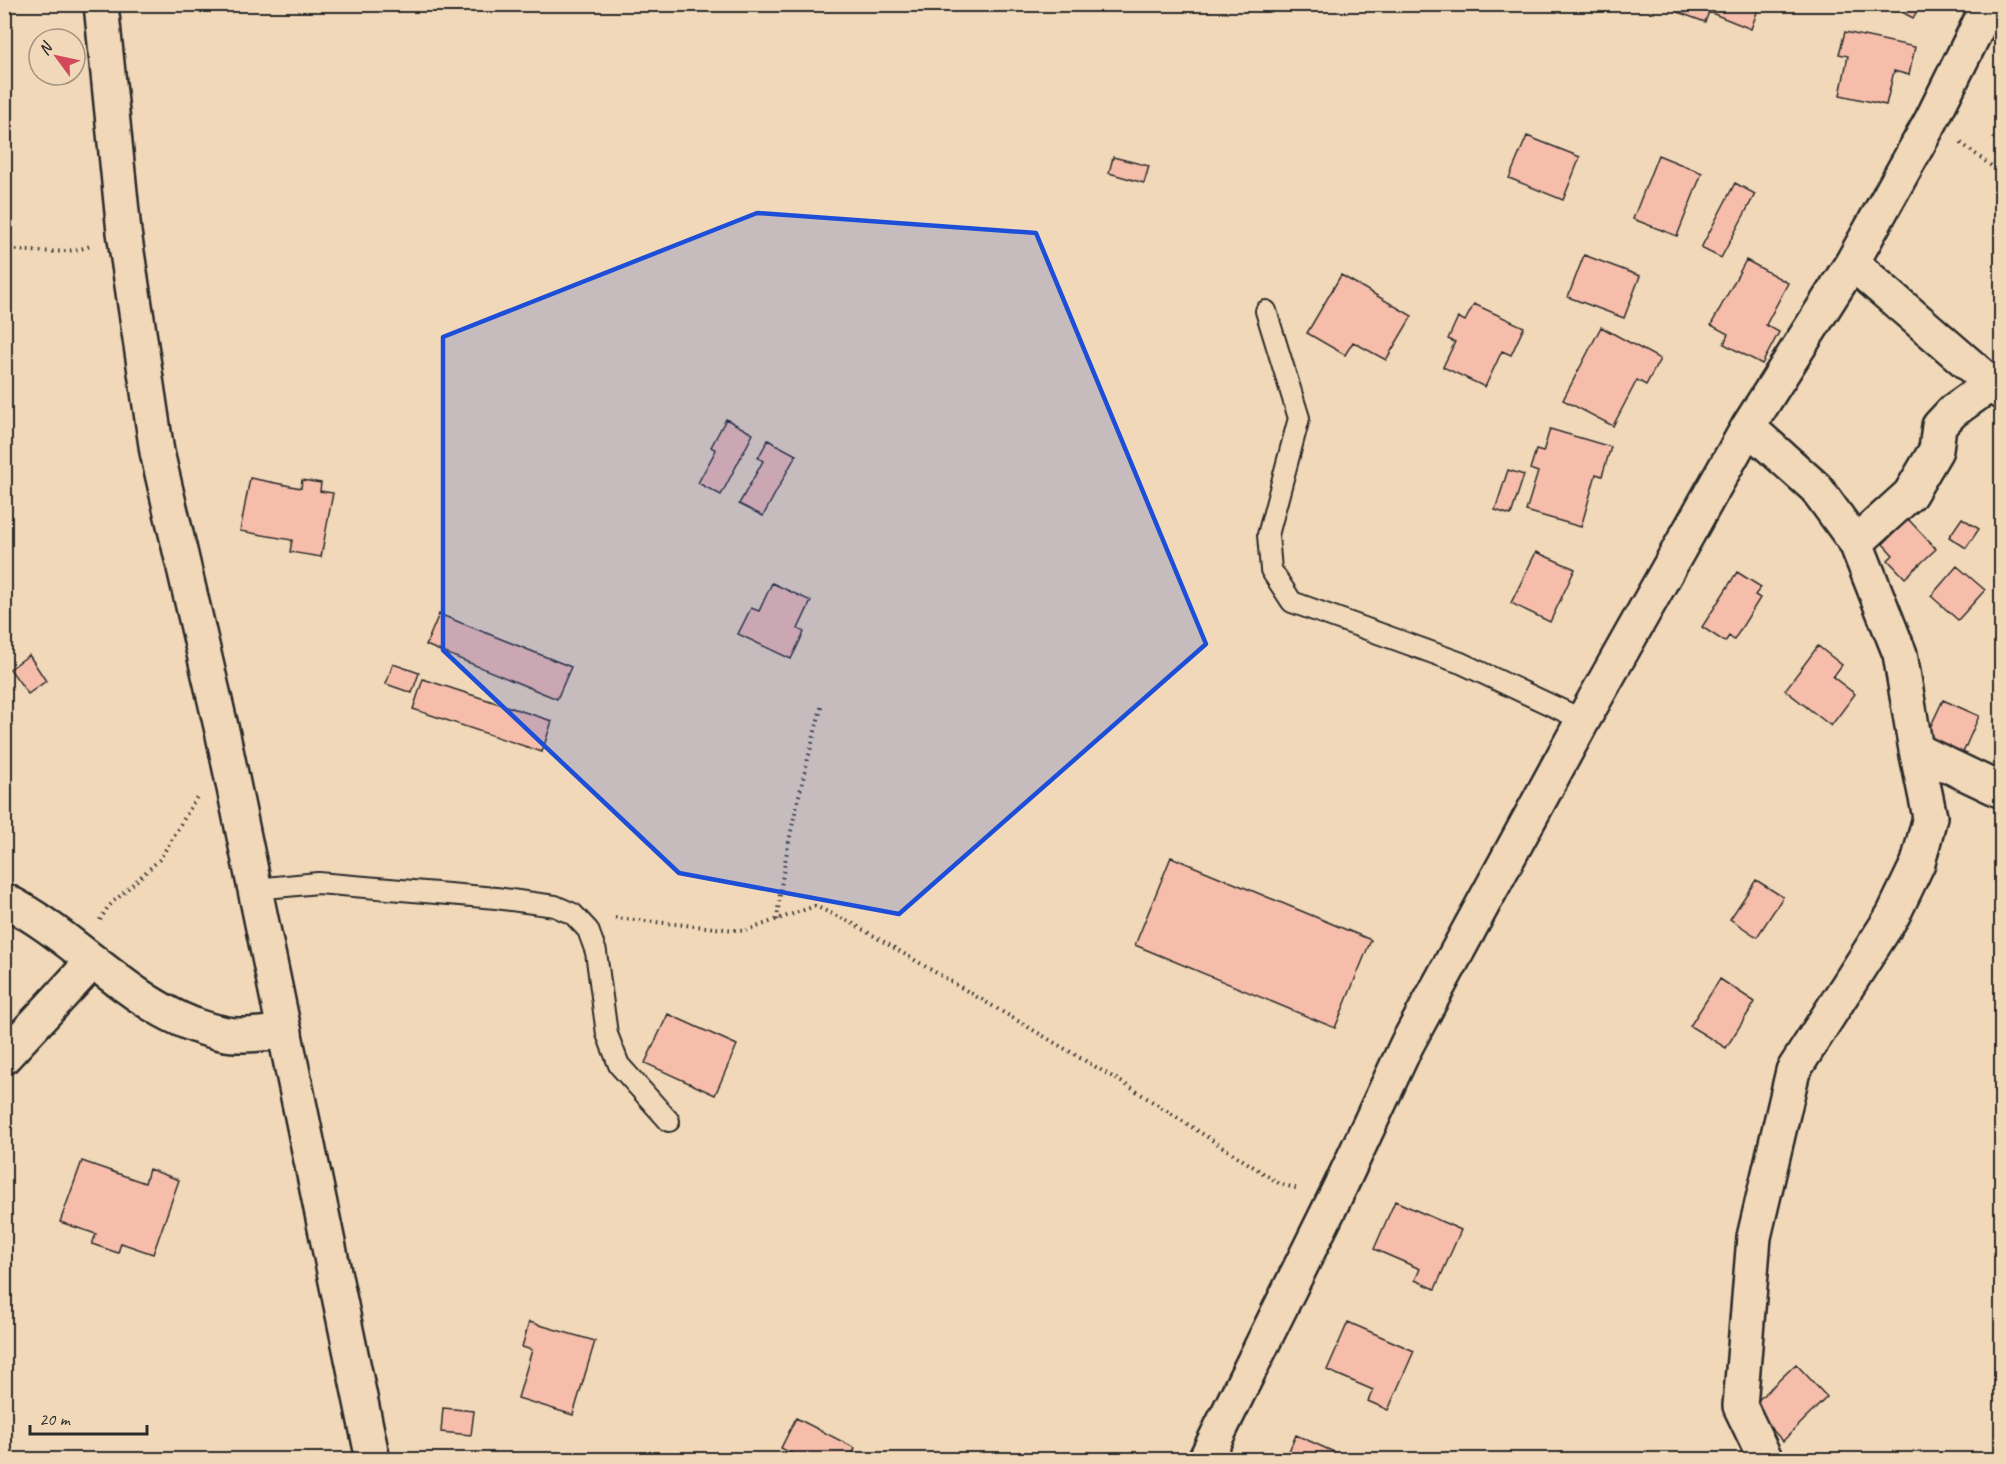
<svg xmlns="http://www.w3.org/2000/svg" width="2006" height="1464" font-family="Caveat,sans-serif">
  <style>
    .building { fill: #f5bdaa; stroke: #2b2b2b; stroke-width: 1.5 }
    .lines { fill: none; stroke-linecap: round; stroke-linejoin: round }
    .lane-casing { stroke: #2b2b2b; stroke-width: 24 }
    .street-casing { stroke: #2b2b2b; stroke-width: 38 }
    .secondary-casing { stroke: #2b2b2b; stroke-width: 38 }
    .path { stroke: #2b2b2b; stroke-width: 4; stroke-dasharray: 1.5 4.5; stroke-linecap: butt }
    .lane { stroke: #f0d8b8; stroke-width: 20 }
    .street { stroke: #f0d8b8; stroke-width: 33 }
    .secondary { stroke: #f0d8b8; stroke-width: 33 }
    .marked { fill: #1d4ed8; fill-opacity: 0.2; stroke: #1d4ed8; stroke-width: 4.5; stroke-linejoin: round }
  </style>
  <rect width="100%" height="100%" fill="#f0d8b8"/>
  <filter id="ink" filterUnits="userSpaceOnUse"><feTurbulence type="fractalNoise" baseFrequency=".0167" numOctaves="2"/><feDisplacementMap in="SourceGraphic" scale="12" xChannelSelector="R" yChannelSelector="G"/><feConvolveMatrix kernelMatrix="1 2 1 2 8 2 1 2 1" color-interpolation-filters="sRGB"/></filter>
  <g filter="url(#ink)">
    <!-- building -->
    <path class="building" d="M1677 4H1760L1751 29 1709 12 1705 22 1675 11Z
      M1887 4H1921L1913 18Z
      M1845 32 1915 47 1909 75 1894 71 1886 105 1840 95 1848 56 1839 54Z
      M2002 127V144L1993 138Z
      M1527 136 1580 157 1563 200 1509 178Z
      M1658 155 1702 173 1677 236 1633 219Z
      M1113 157 1149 166 1144 183 1109 173Z
      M1735 183 1755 194 1721 258 1701 248Z
      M1584 255 1640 276 1624 318 1568 297Z
      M1746 260 1788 283 1766 325 1779 332 1762 364 1724 344 1728 334 1711 325Z
      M1341 275 1412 316 1386 360 1353 342 1345 355 1307 333Z
      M1474 304 1524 327 1511 355 1502 351 1485 387 1443 367 1455 342 1448 339 1458 317 1465 321Z
      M1601 327 1660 359 1646 385 1637 380 1613 426 1563 400Z
      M726 419 753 434 721 495 698 483 716 450 711 447Z
      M1550 429 1611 447 1602 476 1596 474 1581 527 1526 511 1538 472 1530 469 1536 450 1543 452Z
      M768 440 796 455 763 516 739 504 763 461 758 458Z
      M1508 470 1524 475 1511 515 1495 510Z
      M250 478 301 488 302 480 321 483 320 491 333 493 321 557 290 552 292 540 240 531Z
      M1962 518 1979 529 1966 548 1949 537Z
      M1908 519 1936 549 1905 578 1888 560 1893 555 1883 544Z
      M1536 552 1575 569 1550 622 1511 603Z
      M1957 566 1985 590 1958 620 1931 596Z
      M1737 572 1761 587 1755 595 1760 598 1734 640 1729 636 1725 642 1702 627Z
      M772 583 811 601 798 629 804 632 791 659 738 634 751 608 759 611Z
      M439 614 571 667 557 699 426 645Z
      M1818 646 1842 665 1833 677 1855 694 1831 726 1785 690Z
      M29 655 46 681 28 694 10 669Z
      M393 664 419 673 412 693 386 684Z
      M423 679 552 721 542 752 413 709Z
      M1943 700 1979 716 1962 755 1925 738Z
      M2002 747V764L1995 761Z
      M4 752 10 768 4 770Z
      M1171 857 1371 940 1335 1028 1135 945Z
      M1756 880 1783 897 1757 937 1730 919Z
      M1720 979 1755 1002 1726 1048 1690 1026Z
      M668 1014 737 1045 715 1095 645 1063Z
      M82 1161 145 1183 149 1169 179 1180 153 1254 121 1243 118 1253 92 1244 96 1234 60 1222Z
      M1395 1201 1461 1230 1435 1289 1415 1280 1420 1269 1374 1249Z
      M529 1322 595 1341 573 1415 518 1398 532 1350 522 1347Z
      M1348 1322 1414 1351 1388 1410 1368 1401 1373 1390 1327 1370Z
      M1796 1364 1827 1397 1783 1441 1751 1407Z
      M443 1408 474 1411 471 1435 441 1432Z
      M796 1418 855 1448 850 1460H805L781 1448Z
      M1296 1435 1352 1460H1285Z"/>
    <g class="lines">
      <defs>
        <path id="lane" d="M1266 311 1299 418 1268 535 1271 570 1292 602 1461 663 1583 720
          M255 889 318 883 496 898 555 906 573 914 588 930 596 952 607 1034 619 1065 669 1121"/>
        <path id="street" d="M1852 263 2002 393
          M1748 427 1816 488 1856 543 1900 654 1916 750 1930 817 1918 863 1893 915 1793 1071 1754 1237 1740 1406 1766 1460
          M1856 543 1910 494 1936 450 1939 426 1953 411 1991 384
          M1916 750 2002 791
          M4 900C81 938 138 1018 226 1034 242 1037 268 1033 285 1032
          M4 1057 93 961
          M1205 1460 1341 1185 1407 1044 1583 720 1748 427 1852 263 1931 121 1989 4"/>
        <path id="secondary" d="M101 4 124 232 157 452 223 735 373 1460"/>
      </defs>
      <!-- lane casing -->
      <use href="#lane" class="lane-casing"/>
      <!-- street casing -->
      <use href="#street" class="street-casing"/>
      <!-- secondary casing -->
      <use href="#secondary" class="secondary-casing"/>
      <!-- path -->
      <path class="path" d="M1961 143 2002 174
        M4 249C29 251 67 255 90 246
        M615 918 745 931 815 906 852 923 1133 1089 1280 1184 1299 1189
        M100 920 108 907 160 859 198 795
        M777 920C784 847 804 775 822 704"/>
      <!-- lane -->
      <use href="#lane" class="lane"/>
      <!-- street -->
      <use href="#street" class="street"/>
      <!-- secondary -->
      <use href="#secondary" class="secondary"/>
    </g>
  </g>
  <!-- marked area -->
  <path class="marked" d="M757 213 1036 233 1206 644 899 914 679 873 443 650V337Z"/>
  <!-- margin -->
  <rect width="2006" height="1464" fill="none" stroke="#f0d8b8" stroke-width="24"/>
  <rect x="12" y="12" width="1982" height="1440" fill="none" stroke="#2b2b2b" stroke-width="2" filter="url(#ink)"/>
  <!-- north arrow -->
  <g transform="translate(57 57) rotate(303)"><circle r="28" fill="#f0d8b8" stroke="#a19380" stroke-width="1.5"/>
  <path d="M0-4.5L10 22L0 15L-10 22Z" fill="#d1495b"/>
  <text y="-9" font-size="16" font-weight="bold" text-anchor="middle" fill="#2b2b2b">N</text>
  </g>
  <!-- scale -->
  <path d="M30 1425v9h117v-9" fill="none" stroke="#2b2b2b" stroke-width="3"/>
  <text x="39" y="1425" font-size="18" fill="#2b2b2b" stroke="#f0d8b8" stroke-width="4.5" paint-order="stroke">20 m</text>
</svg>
